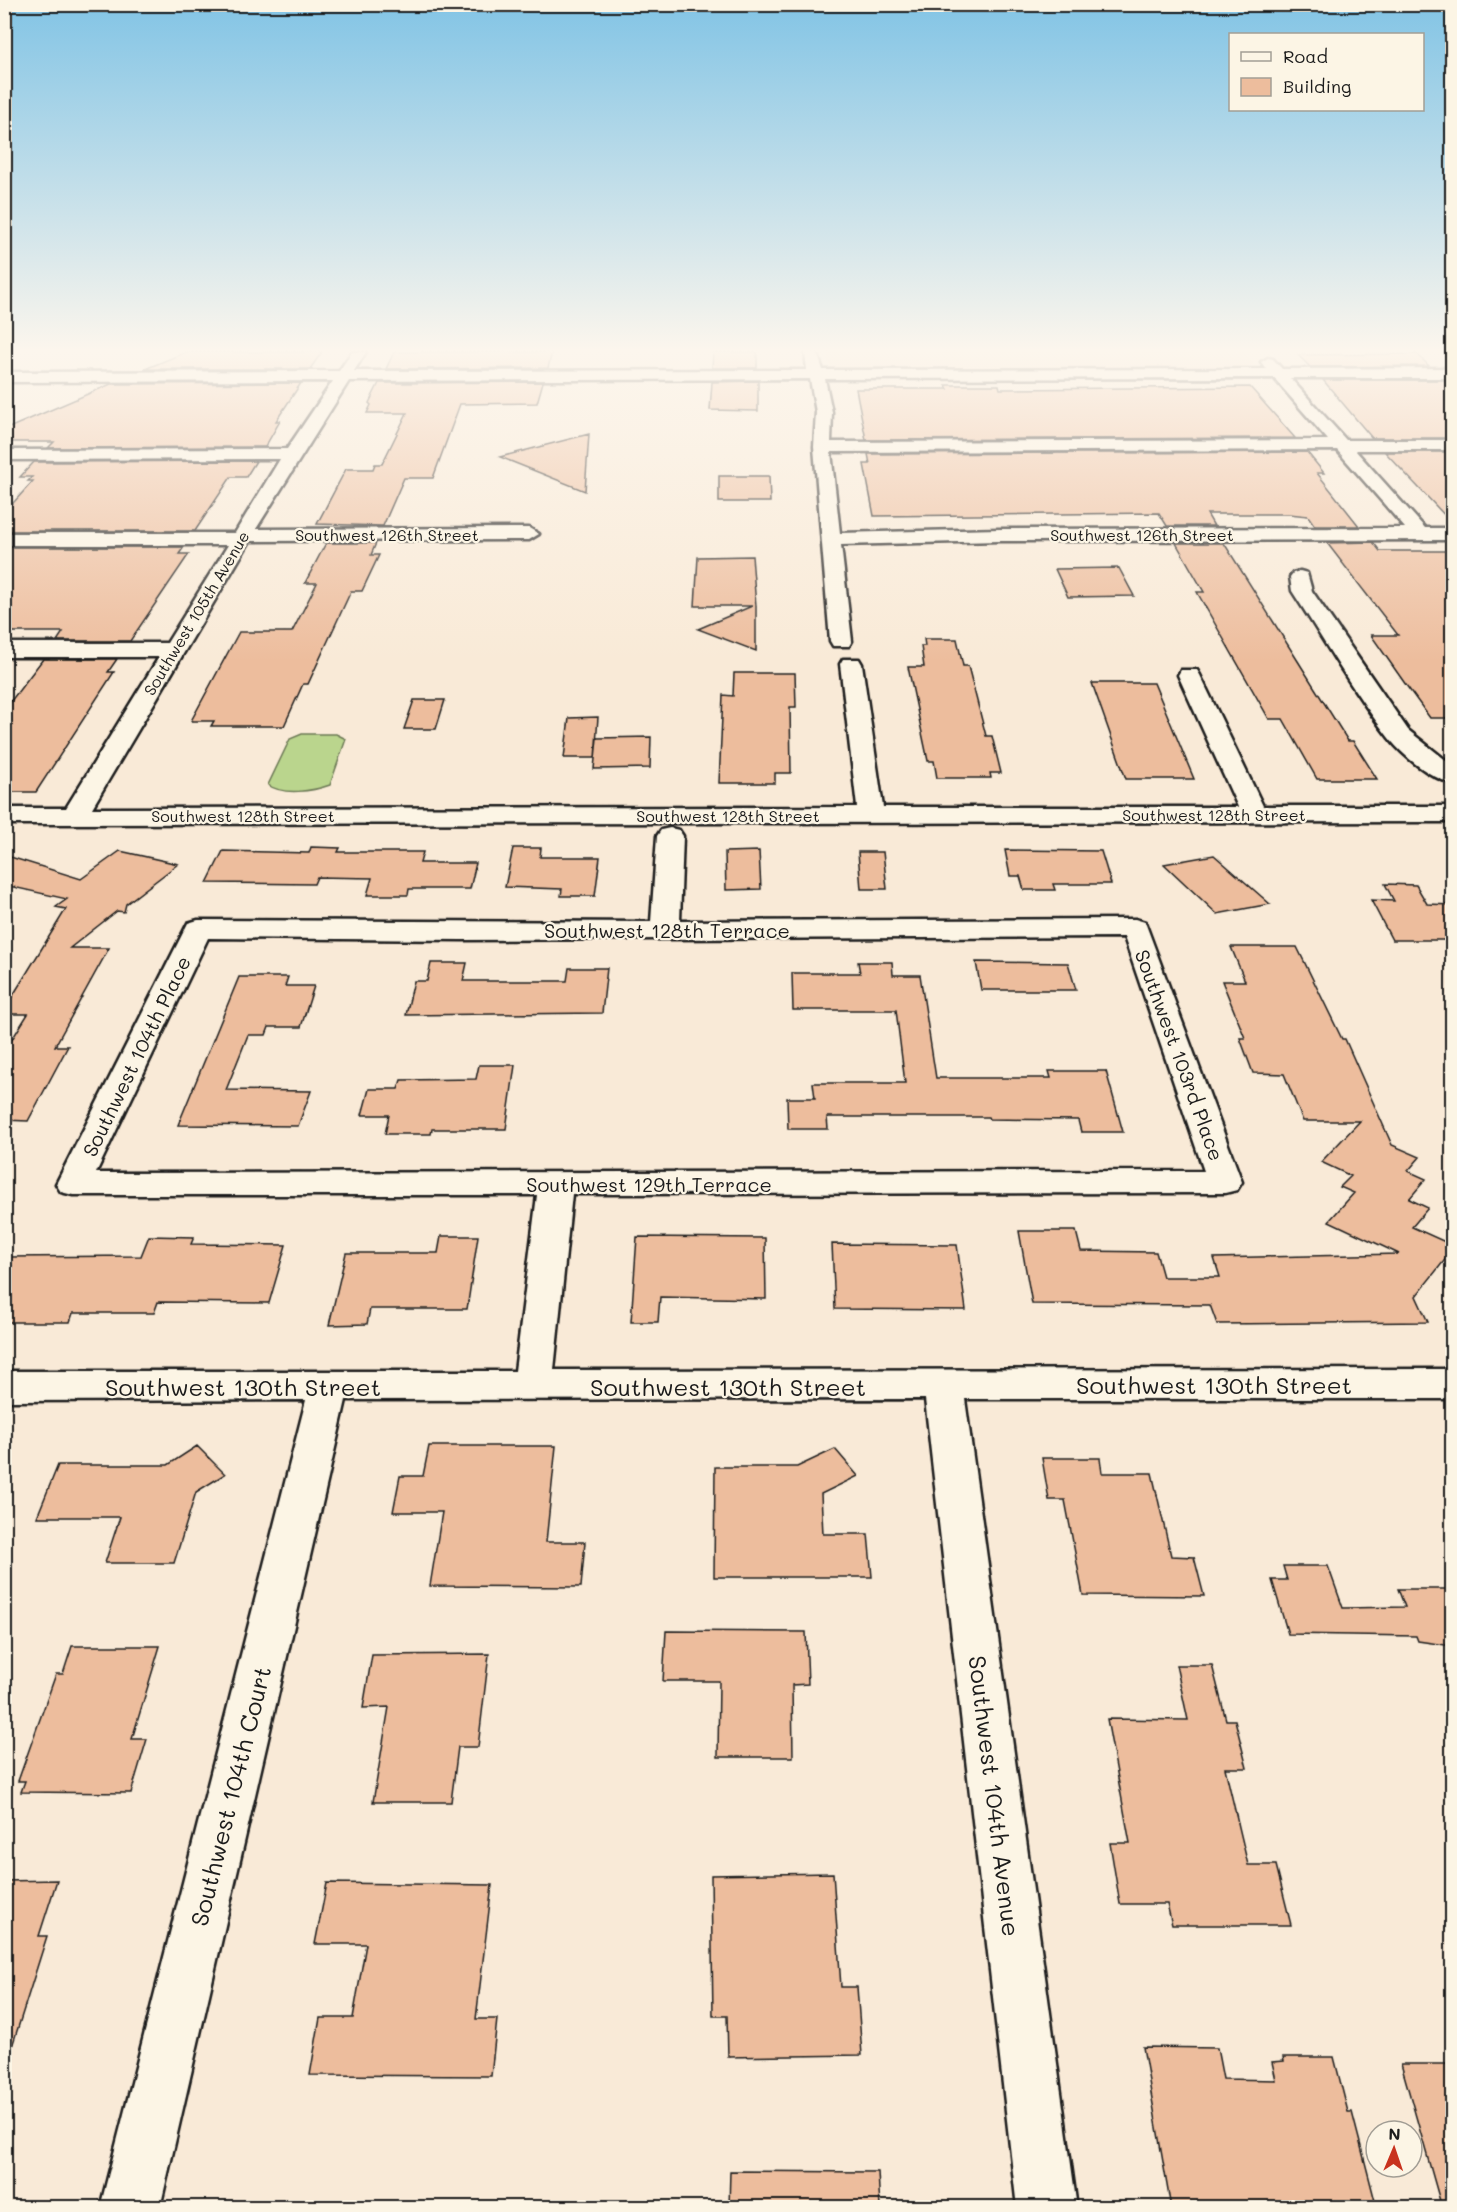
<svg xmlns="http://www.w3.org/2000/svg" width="1457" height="2212" font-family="Mali,sans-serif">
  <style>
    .built { fill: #f5dcc6 }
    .green { fill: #bad58d; stroke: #6b7854; stroke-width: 1.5 }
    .building { fill: #edbd9d; stroke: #1c1c1c; stroke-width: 1.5 }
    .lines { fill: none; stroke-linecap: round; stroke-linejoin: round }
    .minor-casing { stroke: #1c1c1c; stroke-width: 5 }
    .minor { fill: #fcf5e5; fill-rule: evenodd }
    .labels { text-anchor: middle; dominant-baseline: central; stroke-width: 4.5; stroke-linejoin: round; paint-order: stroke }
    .far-street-label { font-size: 16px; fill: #1c1c1c; stroke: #fcf5e5 }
    .street-label { font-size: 20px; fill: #1c1c1c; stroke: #fcf5e5 }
    .near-street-label { font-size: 24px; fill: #1c1c1c; stroke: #fcf5e5 }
  </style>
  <rect width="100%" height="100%" fill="#f9ead7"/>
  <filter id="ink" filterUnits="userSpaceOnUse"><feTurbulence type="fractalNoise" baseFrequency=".0167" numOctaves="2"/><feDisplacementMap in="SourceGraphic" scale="12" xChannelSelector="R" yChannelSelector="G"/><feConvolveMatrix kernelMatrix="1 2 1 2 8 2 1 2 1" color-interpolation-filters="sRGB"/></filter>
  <g filter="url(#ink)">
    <!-- built -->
    <path class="built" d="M827 352H1244L1254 364 1243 368 840 369 829 365Z"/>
    <!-- green -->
    <path class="green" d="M302 734H336L346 739 330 785C313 791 284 796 268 785L290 739Z"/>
    <!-- building -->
    <path class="building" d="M186 352H322L310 369H145Z
      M394 352H552L548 368 386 369Z
      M713 352H757V368H712Z
      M1417 354 1429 366 1310 367 1298 355Z
      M1323 380H1444L1452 389V438H1372Z
      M758 381V411L710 410 712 382Z
      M543 382 537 403 460 404 433 478H404L383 526 317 524 346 469H373L375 464H382L407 413H367L371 405 369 403 379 383Z
      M301 383 276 421H280L265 447 48 448 54 442H4V430L111 384Z
      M946 385H999L1000 389 1250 387 1295 438 866 440 856 389H948Z
      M589 434 585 491 500 457Z
      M1307 452 1324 473H1317L1359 526H1315L1308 516 1289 514H1207L1214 526H1167L1159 513 874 516 864 464H870L868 454Z
      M1385 452H1452V523L1402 470Z
      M256 461 246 477H231L195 531H4V513L33 481H28L32 477H20L34 462Z
      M719 476H769L770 502H719Z
      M1373 542 1380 551H1452V718H1430L1406 685 1371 635H1398L1327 543Z
      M326 543H376L371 555H379L362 591H351L308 684H303L284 726H211L214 721H191L239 632H292L317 583H305Z
      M1176 543H1224L1348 741H1353L1377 779H1317L1283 719H1269L1197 592H1204Z
      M4 547H184L179 554H189L130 641H57L63 632H4Z
      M752 556 756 606V651L698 629 752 606H695L698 557Z
      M1119 568 1134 596 1068 597 1055 569Z
      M924 639H957L963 666H968L986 736H992L1001 773H990L991 778H937L934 761H928L908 667H924L921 646H925Z
      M43 659H117L108 672H114L36 792H4V710Z
      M734 673H795L796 707H790L791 773H775V783H719L723 695 733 696Z
      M1092 683H1154L1194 779H1126Z
      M414 700H445L436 729H404Z
      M598 717 595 758H564L569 718Z
      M651 737 650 768 594 769 597 738Z
      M311 847 340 848 338 852H423L420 863H476L470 889H409L408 895H367L372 878 317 877 314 884 207 883 223 851 309 853Z
      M513 848H541L540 857H600L595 896H561L562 889 505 887Z
      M1005 850 1101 851 1111 884H1053L1055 890H1024L1020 876H1010Z
      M120 851 178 864 126 904 124 912 117 911 70 948H109L55 1046H68L28 1121 4 1120V1052L28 1014H4V1010L66 909 56 907 67 899 4 885V855L81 879Z
      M759 851 761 889 726 890 725 852Z
      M858 852H883L887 889H861Z
      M1214 855 1270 904 1217 914 1164 864Z
      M1385 884 1416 885 1427 904 1452 905V940H1392L1371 900 1394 901Z
      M1231 947H1297L1342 1039H1345L1392 1145 1420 1157 1408 1171 1426 1179 1409 1199 1428 1208 1412 1227 1452 1245V1251L1416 1296 1428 1322 1217 1324 1210 1305 1032 1304 1019 1231H1076L1081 1251 1156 1252 1163 1277H1220L1214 1258 1399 1254 1329 1221 1354 1193 1340 1187 1351 1176 1321 1162 1360 1121H1303L1284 1074 1253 1073 1240 1038H1245L1222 981H1245Z
      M858 962H892L893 975H920L936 1078H1051L1049 1071H1106L1123 1132H1081L1078 1120 989 1119 988 1117H827L828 1129H788L787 1098H815L813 1083H905L896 1010H793L792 973H860Z
      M976 962 1068 963 1076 990H981Z
      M431 963H467L463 981H567L569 968H607L602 1013 406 1015 414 981H427Z
      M239 977H288L285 986H314L301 1027H269L266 1035H248L226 1090 311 1091 298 1126 178 1125Z
      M479 1065H515L506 1129H432L431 1134H385L389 1115H362L369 1089H398L401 1080 476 1079Z
      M149 1236 194 1237 191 1244 286 1245 269 1303 158 1302 154 1313H73L70 1322H4V1257L141 1256Z
      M441 1236H478L467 1309H370L367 1324 329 1325 346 1253H438Z
      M637 1237 765 1238 766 1299 660 1297 658 1322H631Z
      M832 1244 957 1245 966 1310 835 1309Z
      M197 1446 225 1474 196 1492 174 1563H105L120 1517H37L58 1465H168Z
      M429 1446H556L546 1542H585L581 1587 430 1586 442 1512H393L400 1476H423Z
      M835 1449 858 1476 821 1494 823 1534H868L872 1577H714L715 1467H797Z
      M1042 1458H1100L1102 1473H1152L1171 1556 1194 1557 1204 1596 1083 1595 1065 1500H1049Z
      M1283 1566H1328L1343 1608 1405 1607 1398 1589H1452V1646L1418 1641 1416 1636 1288 1634 1272 1580H1287Z
      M666 1631 806 1632 808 1684 792 1685 793 1757H718L719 1681H663Z
      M72 1646H160L132 1739H147L131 1793 21 1792 25 1781H18L56 1674H63Z
      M489 1654 478 1747H458L451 1802H373L389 1707 363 1708 372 1655Z
      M1176 1665H1212L1226 1720H1235L1247 1768H1225L1248 1865H1276L1291 1925H1172L1167 1904H1120L1110 1843H1130L1107 1719 1188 1720Z
      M833 1873 841 1987H857L862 2055 728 2057 727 2016H713L711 1875Z
      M57 1880 39 1936H47L10 2053 4 2052V1881Z
      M327 1883 492 1885 476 2019H497L491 2076 310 2075 320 2018H353L366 1944H315Z
      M1143 2047 1217 2048 1223 2079 1276 2080 1272 2062 1284 2061 1283 2057H1334L1348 2112H1352L1375 2201 1371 2202 1372 2208H1171Z
      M1401 2064H1452V2208H1442Z
      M730 2171 878 2172 880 2208H729Z"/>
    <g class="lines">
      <defs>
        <path id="minor" d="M352 352H366L354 371 807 370 805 352H817L823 370 1266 369 1261 362 1268 358 1273 359 1282 369 1452 368V378H1290L1346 440H1452V450H1355L1425 528H1452V540L999 541 841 545 852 641 849 646H833L830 641 814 447 816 412 810 379 349 381 256 529 529 528 539 534 529 540 250 541 92 808 857 807 840 664 843 659H859L862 664 883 807H1238L1178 675 1181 670H1197L1200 675 1263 806H1452V822L4 824V808H66L159 657H4V643H167L228 545H4V533H235L280 459 4 460V450L287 449 333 381 4 382V372L339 371ZM1274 378 1328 440 831 442 832 412 825 379ZM1337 450 1405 528 999 529 840 533 831 452Z
          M1300 571 1307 573 1312 591 1408 730 1452 765V783C1431 779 1402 755 1389 738 1353 692 1324 640 1292 591L1290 577 1293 573Z
          M670 828 679 830 683 836 680 921 1135 919 1145 922 1242 1182 1237 1190 1225 1193 572 1194 554 1370 1452 1369V1399H965L1077 2208H1017L925 1399 346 1400 160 2208H100L306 1400 4 1401V1371H515L537 1195H73L61 1192 56 1184 188 923 198 920 651 922 657 836 661 830ZM1124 937 1204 1171 96 1173 208 938 462 940Z"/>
      </defs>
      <!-- minor casing -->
      <use href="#minor" class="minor-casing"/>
      <!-- minor -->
      <use href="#minor" class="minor"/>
    </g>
  </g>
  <!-- sky -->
  <linearGradient id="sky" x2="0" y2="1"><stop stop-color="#82c4e5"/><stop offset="0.53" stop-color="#fcf6ed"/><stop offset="1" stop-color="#fcf6ed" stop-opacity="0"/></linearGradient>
  <rect width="1457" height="661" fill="url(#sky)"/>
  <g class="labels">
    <!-- far-street labels -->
    <g class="far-street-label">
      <text x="387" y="534">Southwest 126th Street</text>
      <text x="1142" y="534">Southwest 126th Street</text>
      <text transform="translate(196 613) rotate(-59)">Southwest 105th Avenue</text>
      <text x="1214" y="814">Southwest 128th Street</text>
      <text x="243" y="815">Southwest 128th Street</text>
      <text x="728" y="815">Southwest 128th Street</text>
    </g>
    <!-- street labels -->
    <g class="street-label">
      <text x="667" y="930">Southwest 128th Terrace</text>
      <text transform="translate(1180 1055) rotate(70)">Southwest 103rd Place</text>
      <text transform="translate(136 1056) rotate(-64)">Southwest 104th Place</text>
      <text x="649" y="1184">Southwest 129th Terrace</text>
    </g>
    <!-- near-street labels -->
    <g class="near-street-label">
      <text x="1214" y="1384">Southwest 130th Street</text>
      <text x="243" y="1386">Southwest 130th Street</text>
      <text x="728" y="1386">Southwest 130th Street</text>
      <text transform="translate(230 1796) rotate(-76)">Southwest 104th Court</text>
      <text transform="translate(995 1796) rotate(83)">Southwest 104th Avenue</text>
    </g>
  </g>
  <!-- margin -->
  <rect width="1457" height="2212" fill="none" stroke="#fcf5e5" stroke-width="24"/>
  <rect x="12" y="12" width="1433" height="2188" fill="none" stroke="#1c1c1c" stroke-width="2" filter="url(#ink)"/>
  <!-- legend -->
  <rect x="1229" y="33" width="195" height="78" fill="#fcf5e5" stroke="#a29e95" stroke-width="1.5"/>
  <rect x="1241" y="52" width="30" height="9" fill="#fcf5e5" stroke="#a29e95" stroke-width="1.5"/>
  <text x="1283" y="63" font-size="18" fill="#1c1c1c">Road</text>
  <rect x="1241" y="78" width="30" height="18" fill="#edbd9d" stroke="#a29e95" stroke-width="1.5"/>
  <text x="1283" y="93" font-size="18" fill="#1c1c1c">Building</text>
  <!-- north arrow -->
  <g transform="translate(1394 2149) rotate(2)"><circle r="28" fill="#fcf5e5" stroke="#a29e95" stroke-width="1.5"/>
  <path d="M0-4.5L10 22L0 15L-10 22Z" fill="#c8321e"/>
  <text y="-9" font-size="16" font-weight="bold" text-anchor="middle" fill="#1c1c1c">N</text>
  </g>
</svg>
